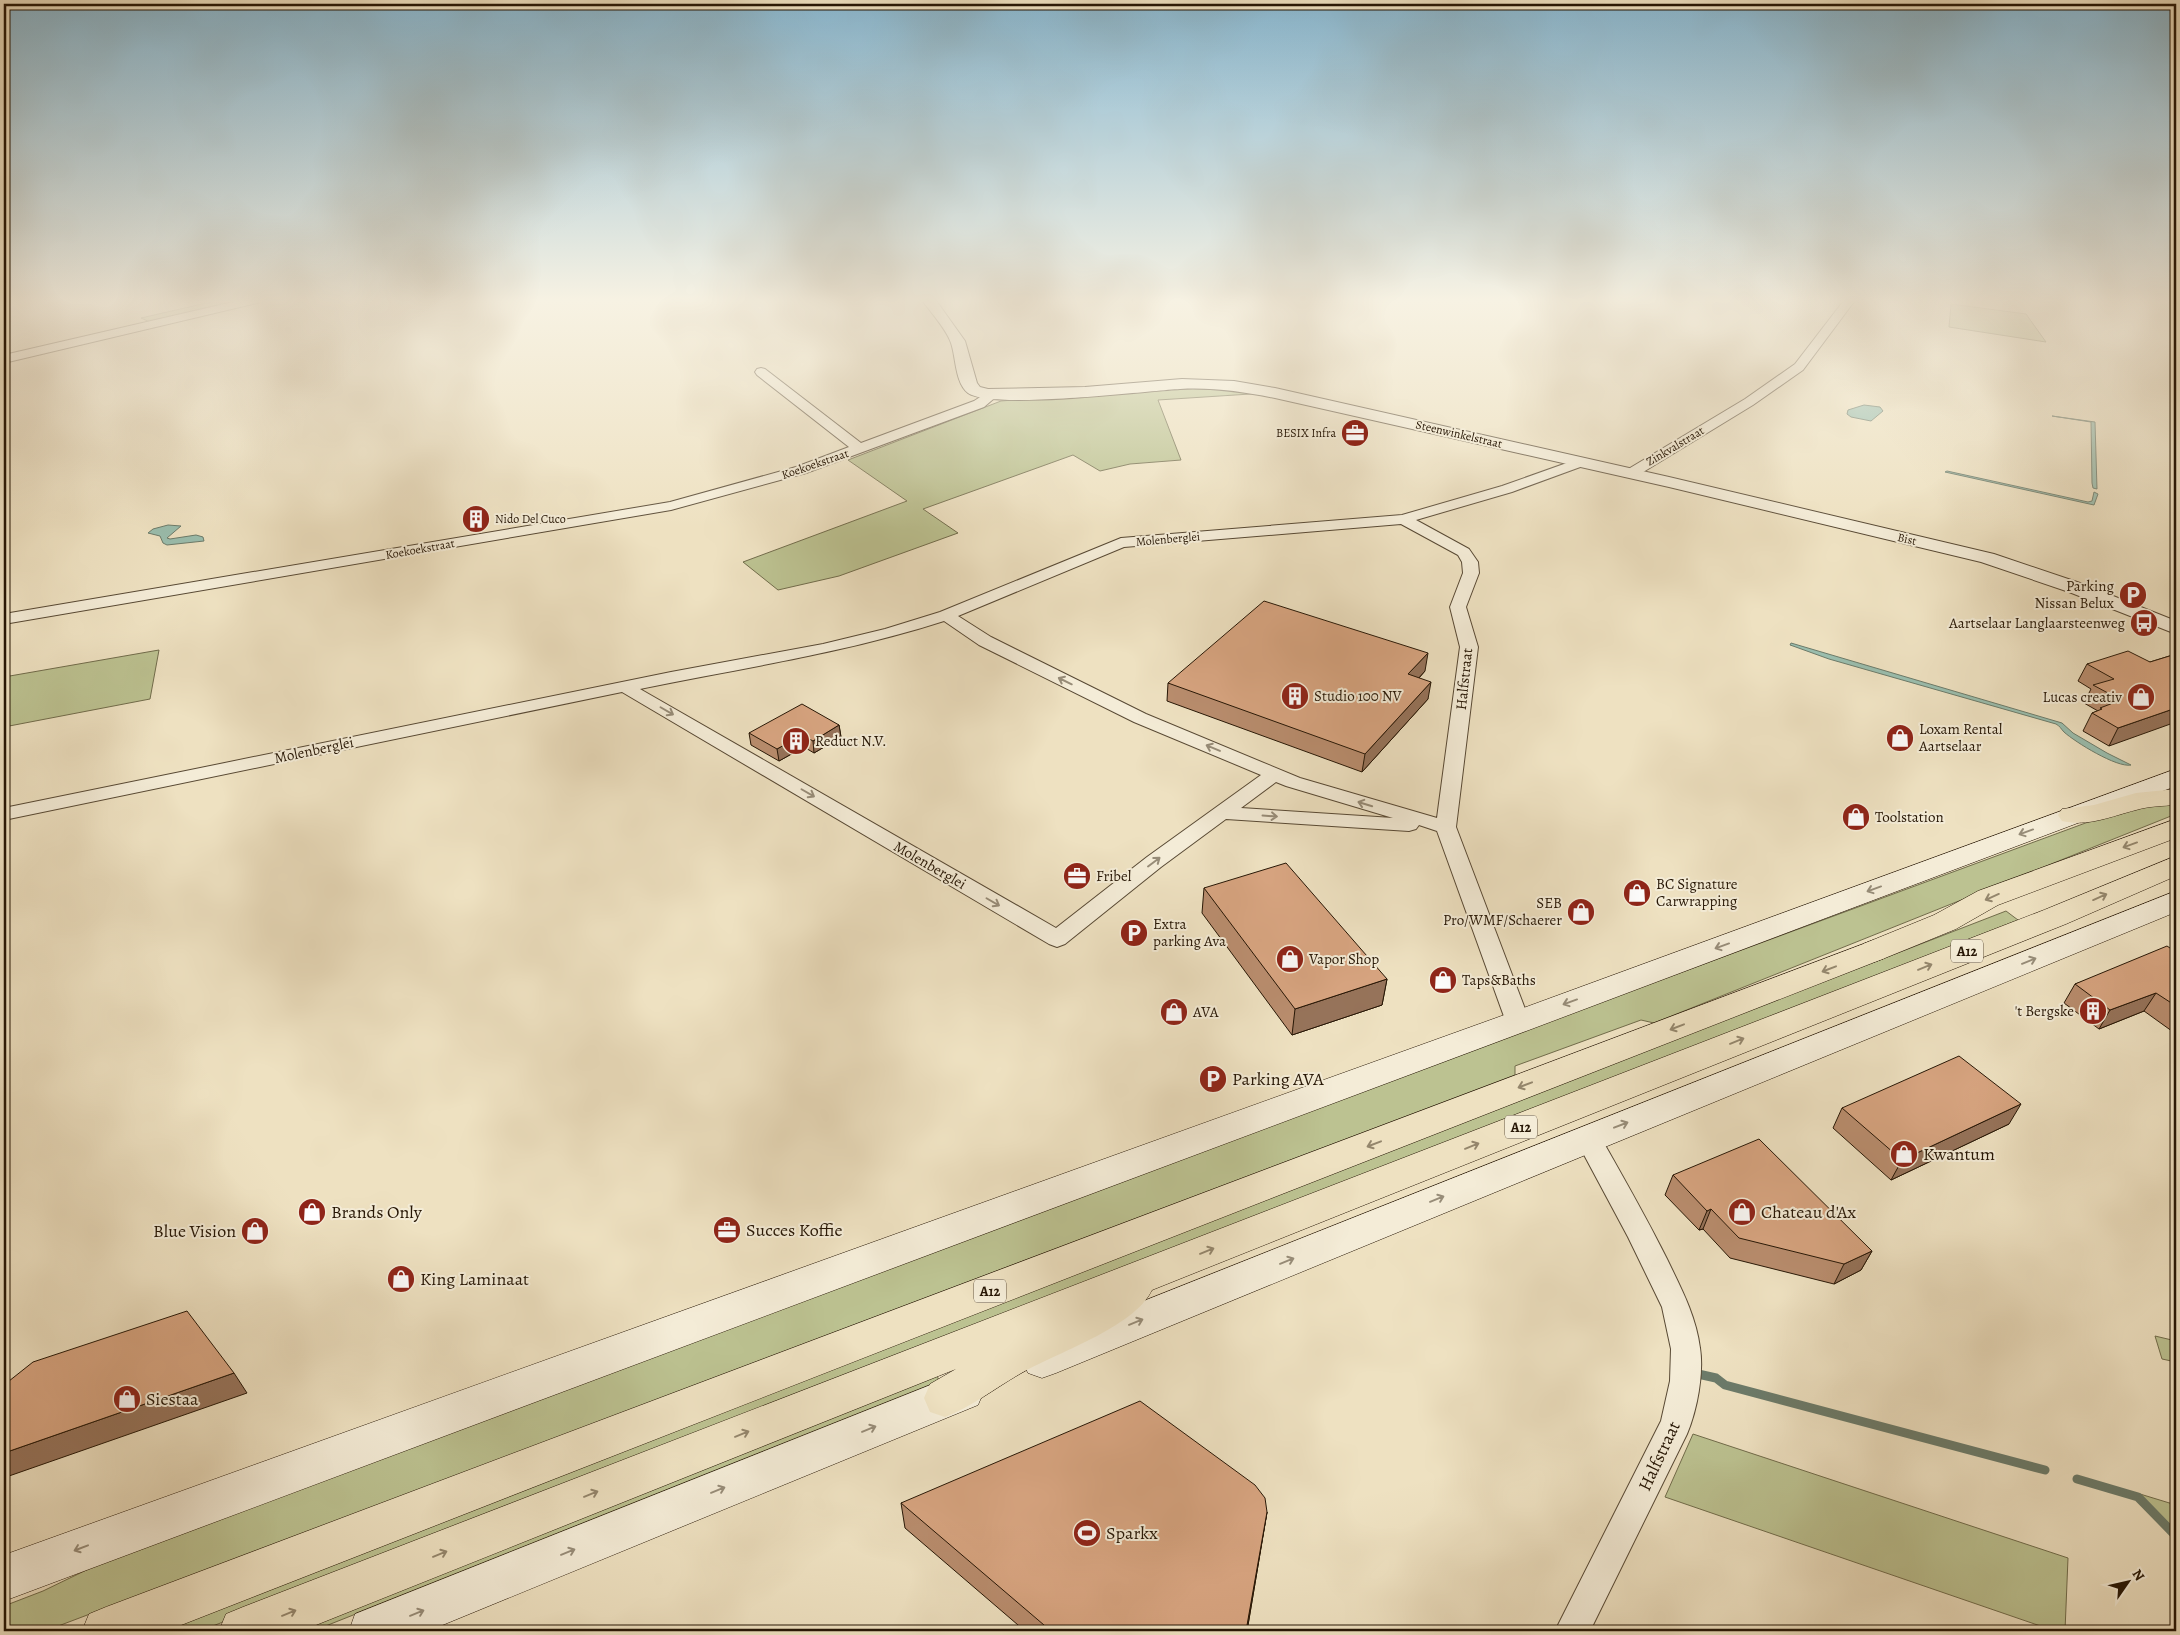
<svg xmlns="http://www.w3.org/2000/svg" width="2180" height="1635" font-family="Alegreya,serif">
  <style>
    .green { fill: #bcc291; stroke: #716c4b }
    .water { fill: #9abeae; stroke: #6c7b6a }
    .lines { fill: none; stroke-linecap: round; stroke-linejoin: round }
    .stream { stroke: #6c7b6a; stroke-width: 9 }
    .minor-casing { stroke: #584934; stroke-width: 2 }
    .tertiary-casing { stroke: #584934; stroke-width: 2 }
    .secondary-casing { stroke: #261605; stroke-width: 1 }
    .trunk-casing { stroke: #261605; stroke-width: 1 }
    .motorway-casing { stroke: #261605; stroke-width: 1 }
    .minor { fill: #f4ecd7; fill-rule: evenodd }
    .tertiary { fill: #f4ecd7; fill-rule: evenodd }
    .secondary { fill: #f4ecd7; fill-rule: evenodd }
    .trunk { fill: #eee1c1; fill-rule: evenodd }
    .motorway { fill: #eee1c1; fill-rule: evenodd }
    .wall { fill: #b98d6e; stroke: #261605 }
    .shaded-wall { fill: #96735a; stroke: #261605 }
    .building { fill: #d7a480; stroke: #261605 }
    .oneway { stroke: #978c78 }
    .oneway2 { stroke: #94866c }
    .labels { text-anchor: middle; dominant-baseline: central; stroke-width: 4; stroke-linejoin: round; paint-order: stroke }
    .far-poi-label { font-size: 12px; fill: #261605; stroke: #f4ecd7; text-anchor: end }
    .far-street-label { font-size: 12px; fill: #261605; stroke: #f4ecd7 }
    .shield { fill: #f4ecd7; stroke: #645644; stroke-width: 1 }
    .shield-label { font-size: 14px; font-weight: bold; fill: #261605 }
    .poi-label { font-size: 15px; fill: #261605; stroke: #f4ecd7; text-anchor: start }
    .street-label { font-size: 15px; fill: #261605; stroke: #f4ecd7 }
    .near-poi-label { font-size: 18px; fill: #261605; stroke: #f4ecd7; text-anchor: start }
    .near-street-label { font-size: 18px; fill: #261605; stroke: #f4ecd7 }
  </style>
  <rect width="100%" height="100%" fill="#eee1c1"/>
  <filter id="stains"><feTurbulence type="fractalNoise" baseFrequency=".004" numOctaves="4"/><feColorMatrix values="0 0 0 0 .2 0 0 0 0 .09 0 0 0 0 .02 0 0 0 .5 -.17"/></filter>
  <radialGradient id="worn" r=".72"><stop offset=".6" stop-color="#630" stop-opacity="0"/><stop offset="1" stop-color="#630" stop-opacity=".3"/></radialGradient>
  <!-- green -->
  <path class="green" d="M224 299H261L154 324 141 318Z
    M1951 304 2026 314 2046 342 1949 327Z
    M1164 388 1213 389 1266 393 1158 400 1181 460 1130 464 1100 471 1073 455 923 509 958 533 839 576 778 590 743 562 907 501 848 460 1001 401Z
    M159 650 150 699 4 727V677Z
    M2176 801V814L1654 1023 1641 1020 1515 1066V1075L45 1631H4V1606L43 1591 196 1517 981 1231 2118 811 2132 807Z
    M2006 911 2018 920 200 1631H147Z
    M2155 1336 2176 1341V1362L2162 1359Z
    M936 1371 939 1382 313 1631H285Z
    M1693 1434 2068 1558 2065 1631H2055L1665 1497Z
    M2140 1494 2176 1505V1531Z"/>
  <!-- water -->
  <path class="water" d="M1864 405 1880 407 1883 411 1871 421 1851 417 1847 414 1848 410Z
    M2052 416 2095 422 2097 489 2093 488 2092 483 2091 422Z
    M1947 471 2088 502 2092 501 2094 492 2098 494 2094 505 1945 472Z
    M168 525 181 526 167 538 170 539 196 535 203 537 204 541 167 545 163 543 160 536 148 533 153 529Z
    M1791 643 2062 723 2073 733 2107 753 2131 765C2117 768 2075 742 2064 732 2061 729 2060 726 2056 724L1829 659 1793 646 1790 645Z"/>
  <g class="lines">
    <!-- stream -->
    <path class="stream" d="M1698 1374 1716 1378 1725 1385 2045 1470
      M2077 1479 2138 1497 2176 1536"/>
    <defs>
      <path id="minor" d="M246 299H266L261 302 4 363V355Z
        M1845 299H1856L1803 370 1753 405 1635 477H1625L1623 474 1625 471 1745 399 1795 364Z
        M761 368 765 369 861 443 974 401 988 392H996L998 395 984 407 806 473 671 510 4 624V614L670 502 796 467 849 447 757 375 755 372 757 369Z
        M1578 459 1585 463 1583 466 1512 492 1416 520 1469 549 1478 562 1479 573 1466 607 1478 647 1456 827 1530 1022 1526 1028 1518 1031 1510 1028 1506 1022 1437 831 1419 825 1416 829 1409 831 1226 819 1161 867 1065 944 1057 947 1049 944 622 692 4 820V808L671 672 823 644 885 629 940 612 1121 538 1402 515 1502 486ZM1401 524 1458 555 1462 562 1463 573 1450 607 1460 647 1437 818 1300 778 1146 714 991 637 958 616 1124 547ZM944 621 979 645 1134 722 1261 775 1147 857 1056 928 640 689C742 668 845 653 944 621ZM1276 782 1286 786 1393 818 1241 808Z
        M1588 1128 1597 1131C1621 1173 1645 1215 1667 1259 1681 1288 1696 1316 1700 1348 1704 1374 1697 1410 1687 1434L1590 1631H1555L1661 1421 1670 1381 1671 1349 1662 1307 1628 1237 1575 1138 1579 1131Z"/>
      <path id="tertiary" d="M921 299H935L965 341 977 383 980 387 988 389 1085 387 1182 379 1234 381 1275 388 1669 477 1994 554 2083 584 2176 621V634L2069 592 1981 562 1669 487 1275 398C1244 392 1212 387 1180 389 1144 391 992 410 968 393 955 383 956 357 951 343 947 330 930 311 921 299Z"/>
      <path id="secondary" d="M2176 769V786L1529 1030 4 1601V1555L1507 1014Z
        M2176 891V912L1056 1373 1042 1378 1028 1373 1022 1360 1028 1347Z
        M963 1372 978 1377 984 1391 978 1405 428 1631H349L355 1614Z"/>
      <path id="trunk" d="M2176 789V805C2163 806 2149 806 2136 810 2112 816 2088 827 2062 821L2058 815 2062 809 2094 805 2136 793Z
        M2176 819V838L1998 905 1956 929 1885 958 1874 962 1863 958 1859 951 1863 944 1934 915 1978 891Z"/>
      <path id="motorway" d="M2176 856V876L2066 924 1152 1290C1134 1328 1055 1353 1018 1375 994 1389 971 1407 945 1417L930 1412 924 1398 930 1384 956 1369 301 1631H219L226 1614 243 1607 2044 910Z
        M1874 940 1885 944 1889 951 1885 958 166 1631H82L89 1614 106 1607Z"/>
    </defs>
    <!-- minor casing -->
    <use href="#minor" class="minor-casing"/>
    <!-- tertiary casing -->
    <use href="#tertiary" class="tertiary-casing"/>
    <!-- secondary casing -->
    <use href="#secondary" class="secondary-casing"/>
    <!-- trunk casing -->
    <use href="#trunk" class="trunk-casing"/>
    <!-- motorway casing -->
    <use href="#motorway" class="motorway-casing"/>
    <!-- minor -->
    <use href="#minor" class="minor"/>
    <!-- tertiary -->
    <use href="#tertiary" class="tertiary"/>
    <!-- secondary -->
    <use href="#secondary" class="secondary"/>
    <!-- trunk -->
    <use href="#trunk" class="trunk"/>
    <!-- motorway -->
    <use href="#motorway" class="motorway"/>
  </g>
  <!-- wall -->
  <path class="wall" d="M2176 654 2109 746 2083 731 2092 713 2098 711 2084 703 2091 689 2078 681 2087 664 2150 662Z
    M1425 671 1419 678 1428 699 1362 772 1167 701 1168 683Z
    M839 725 841 737 814 753 804 747 779 761 751 745 749 733Z
    M1204 888 1387 979 1382 1005 1292 1035 1202 913Z
    M2176 952V1034L2144 1011 2099 1029 2064 1003 2075 984Z
    M1842 1108 2009 1124 1891 1180 1833 1128Z
    M1673 1175 1872 1251 1861 1270 1834 1284 1730 1258 1703 1229 1699 1230 1665 1195Z
    M901 1503 1267 1512 1247 1631H1025L905 1528Z"/>
  <!-- shaded-wall -->
  <path class="shaded-wall" d="M1428 653 1425 671 1406 692 1408 674Z
    M1431 682 1428 699 1362 772 1365 754Z
    M2176 708V722L2109 746 2118 728Z
    M839 725 841 737 814 753 813 741Z
    M802 735 804 747 779 761 777 749Z
    M1387 979 1382 1005 1292 1035 1295 1009Z
    M2156 993 2144 1011 2099 1029 2110 1010Z
    M2021 1104 2009 1124 1891 1180 1902 1160Z
    M1711 1209 1703 1229 1699 1230 1707 1211Z
    M1872 1251 1861 1270 1834 1284 1844 1264Z
    M234 1373 247 1393 9 1476 4 1471V1453Z
    M1267 1512 1247 1631H1246Z"/>
  <!-- building -->
  <path class="building" d="M1264 601 1428 653 1408 674 1431 682 1365 754 1168 683Z
    M2128 651 2150 662 2176 654V708L2118 728 2092 713 2102 709 2100 708 2121 700 2093 685 2114 679 2087 664Z
    M802 704 839 725 813 741 802 735 777 749 749 733Z
    M1286 863 1387 979 1295 1009 1204 888Z
    M2167 946 2176 952V1006L2156 993 2110 1010 2075 984Z
    M1959 1056 2021 1104 1902 1160 1842 1108Z
    M1759 1139 1872 1251 1844 1264 1739 1238 1711 1209 1707 1211 1673 1175Z
    M187 1311 234 1373 4 1453V1385L33 1362Z
    M1140 1401 1255 1485 1265 1498 1267 1512 1246 1631H1051L901 1503Z"/>
  <!-- one-way arrows -->
  <defs><path id="oneway-shaft" d="M-6 0H5M1.5-3L5.5 0L1.5 3" fill="none" stroke-width="1.6" stroke-linecap="round" stroke-linejoin="round" transform="scale(1.25)"/></defs>
  <g class="oneway">
    <use href="#oneway-shaft" transform="translate(1065 681) rotate(-154)"/>
    <use href="#oneway-shaft" transform="translate(667 711) rotate(30)"/>
    <use href="#oneway-shaft" transform="translate(1213 748) rotate(-157)"/>
    <use href="#oneway-shaft" transform="translate(808 793) rotate(30)"/>
    <use href="#oneway-shaft" transform="translate(1365 804) rotate(-163)"/>
    <use href="#oneway-shaft" transform="translate(1270 816) rotate(4)"/>
    <use href="#oneway-shaft" transform="translate(2026 832) rotate(160)"/>
    <use href="#oneway-shaft" transform="translate(1154 862) rotate(-37)"/>
    <use href="#oneway-shaft" transform="translate(1874 889) rotate(160)"/>
    <use href="#oneway-shaft" transform="translate(993 902) rotate(30)"/>
    <use href="#oneway-shaft" transform="translate(1722 946) rotate(160)"/>
    <use href="#oneway-shaft" transform="translate(2029 961) rotate(-22)"/>
    <use href="#oneway-shaft" transform="translate(1570 1002) rotate(160)"/>
    <use href="#oneway-shaft" transform="translate(1621 1125) rotate(-21)"/>
    <use href="#oneway-shaft" transform="translate(1437 1199) rotate(-22)"/>
    <use href="#oneway-shaft" transform="translate(1287 1261) rotate(-22)"/>
    <use href="#oneway-shaft" transform="translate(1136 1322) rotate(-22)"/>
    <use href="#oneway-shaft" transform="translate(869 1429) rotate(-22)"/>
    <use href="#oneway-shaft" transform="translate(718 1490) rotate(-22)"/>
    <use href="#oneway-shaft" transform="translate(81 1548) rotate(159)"/>
    <use href="#oneway-shaft" transform="translate(568 1552) rotate(-22)"/>
    <use href="#oneway-shaft" transform="translate(417 1613) rotate(-22)"/>
  </g>
  <g class="oneway2">
    <use href="#oneway-shaft" transform="translate(2130 845) rotate(160)"/>
    <use href="#oneway-shaft" transform="translate(1992 897) rotate(156)"/>
    <use href="#oneway-shaft" transform="translate(2100 897) rotate(-24)"/>
    <use href="#oneway-shaft" transform="translate(1925 967) rotate(-22)"/>
    <use href="#oneway-shaft" transform="translate(1829 969) rotate(159)"/>
    <use href="#oneway-shaft" transform="translate(1677 1027) rotate(159)"/>
    <use href="#oneway-shaft" transform="translate(1737 1041) rotate(-22)"/>
    <use href="#oneway-shaft" transform="translate(1525 1085) rotate(159)"/>
    <use href="#oneway-shaft" transform="translate(1374 1144) rotate(159)"/>
    <use href="#oneway-shaft" transform="translate(1472 1146) rotate(-22)"/>
    <use href="#oneway-shaft" transform="translate(1207 1251) rotate(-22)"/>
    <use href="#oneway-shaft" transform="translate(742 1434) rotate(-22)"/>
    <use href="#oneway-shaft" transform="translate(591 1494) rotate(-22)"/>
    <use href="#oneway-shaft" transform="translate(440 1554) rotate(-22)"/>
    <use href="#oneway-shaft" transform="translate(289 1613) rotate(-22)"/>
  </g>
  <!-- sky -->
  <linearGradient id="sky" x2="0" y2="1"><stop stop-color="#89b8d1"/><stop offset="0.57" stop-color="#f7f2e3"/><stop offset="1" stop-color="#f7f2e3" stop-opacity="0"/></linearGradient>
  <rect width="2180" height="528" fill="url(#sky)"/>
  <!-- icons -->
  <defs>
    <symbol id="office-disc" viewBox="-11 -11 22 22"><circle r="9.5" fill="#8f2418" stroke="#f4ecd7"/><path d="M-6-3h4V-5.5h4V-3h4V5H-6ZM-1-4.5V-3h2v-1.5ZM-6 0V1H6V0Z" fill="#fff"/></symbol>
    <symbol id="building-disc" viewBox="-11 -11 22 22"><circle r="9.5" fill="#8f2418" stroke="#f4ecd7"/><path d="M-4-6H4V6H1V3H-1V6H-4ZM-2.5-4.3h1.7v1.8h-1.7ZM.8-4.3h1.7v1.8H.8ZM-2.5-1h1.7V.8h-1.7ZM.8-1h1.7V.8H.8Z" fill="#fff"/></symbol>
    <symbol id="parking-disc" viewBox="-11 -11 22 22"><circle r="9.5" fill="#8f2418" stroke="#f4ecd7"/><path d="M-3.5-5.5H1a3.5 3.5 0 0 1 0 7H-1V5.5H-3.5ZM-1-3.4V-.6H.8a1.4 1.4 0 0 0 0-2.8Z" fill="#fff"/></symbol>
    <symbol id="bus-disc" viewBox="-11 -11 22 22"><circle r="9.5" fill="#8f2418" stroke="#f4ecd7"/><path d="M-5-6H5V4H4V6H2V4H-2V6H-4V4H-5ZM-3.5-4V0h7V-4ZM-3.5 1.2v1.5H-2V1.2ZM2 1.2v1.5H3.5V1.2Z" fill="#fff"/></symbol>
    <symbol id="shop-disc" viewBox="-11 -11 22 22"><circle r="9.5" fill="#8f2418" stroke="#f4ecd7"/><path d="M-5-2.5h2.3a2.7 3.5 0 0 1 5.4 0H5L5.5 6h-11ZM-1.5-2.5h3a1.5 2.3 0 0 0-3 0Z" fill="#fff"/></symbol>
    <symbol id="stadium-disc" viewBox="-11 -11 22 22"><circle r="9.5" fill="#8f2418" stroke="#f4ecd7"/><path d="M0-5a6.5 5 0 1 0 0 10a6.5 5 0 1 0 0-10ZM-3.5-1.8h7v3.6h-7Z" fill="#fff"/></symbol>
  </defs>
  <g fill-rule="evenodd">
    <use href="#office-disc" x="1339" y="417" width="32" height="32"/>
    <use href="#building-disc" x="460" y="503" width="32" height="32"/>
    <use href="#parking-disc" x="2117" y="579" width="32" height="32"/>
    <use href="#bus-disc" x="2128" y="607" width="32" height="32"/>
    <use href="#building-disc" x="1279" y="680" width="32" height="32"/>
    <use href="#shop-disc" x="2125" y="681" width="32" height="32"/>
    <use href="#shop-disc" x="1884" y="722" width="32" height="32"/>
    <use href="#building-disc" x="780" y="725" width="32" height="32"/>
    <use href="#shop-disc" x="1840" y="801" width="32" height="32"/>
    <use href="#office-disc" x="1061" y="860" width="32" height="32"/>
    <use href="#shop-disc" x="1621" y="877" width="32" height="32"/>
    <use href="#shop-disc" x="1565" y="896" width="32" height="32"/>
    <use href="#parking-disc" x="1118" y="917" width="32" height="32"/>
    <use href="#shop-disc" x="1274" y="943" width="32" height="32"/>
    <use href="#shop-disc" x="1427" y="964" width="32" height="32"/>
    <use href="#building-disc" x="2077" y="995" width="32" height="32"/>
    <use href="#shop-disc" x="1158" y="996" width="32" height="32"/>
    <use href="#parking-disc" x="1197" y="1063" width="32" height="32"/>
    <use href="#shop-disc" x="1888" y="1138" width="32" height="32"/>
    <use href="#shop-disc" x="296" y="1196" width="32" height="32"/>
    <use href="#shop-disc" x="1726" y="1196" width="32" height="32"/>
    <use href="#office-disc" x="711" y="1214" width="32" height="32"/>
    <use href="#shop-disc" x="239" y="1215" width="32" height="32"/>
    <use href="#shop-disc" x="385" y="1263" width="32" height="32"/>
    <use href="#shop-disc" x="111" y="1383" width="32" height="32"/>
    <use href="#stadium-disc" x="1071" y="1517" width="32" height="32"/>
  </g>
  <g class="labels">
    <!-- far-poi labels -->
    <g class="far-poi-label">
      <text x="1336" y="433">BESIX Infra</text>
      <text x="495" y="519" text-anchor="start">Nido Del Cuco</text>
    </g>
    <!-- far-street labels -->
    <g class="far-street-label">
      <text transform="translate(1459 434) rotate(13)">Steenwinkelstraat</text>
      <text transform="translate(1675 446) rotate(-31)">Zinkvalstraat</text>
      <text transform="translate(815 464) rotate(-19)">Koekoekstraat</text>
      <text transform="translate(1168 539) rotate(-5)">Molenberglei</text>
      <text transform="translate(1907 539) rotate(13)">Bist</text>
      <text transform="translate(420 549) rotate(-10)">Koekoekstraat</text>
    </g>
    <!-- shield labels -->
    <g class="shield">
      <rect x="1951" y="939.5" width="32" height="23" rx="4"/>
      <rect x="1505" y="1115.5" width="32" height="23" rx="4"/>
      <rect x="974" y="1279.5" width="32" height="23" rx="4"/>
    </g>
    <g class="shield-label">
      <text x="1967" y="951">A12</text>
      <text x="1521" y="1127">A12</text>
      <text x="990" y="1291">A12</text>
    </g>
    <!-- poi labels -->
    <g class="poi-label">
      <text x="2114" y="586" text-anchor="end">Parking<tspan x="2114" dy="17">Nissan Belux</tspan></text>
      <text x="2125" y="623" text-anchor="end">Aartselaar Langlaarsteenweg</text>
      <text x="1314" y="696">Studio 100 NV</text>
      <text x="2122" y="697" text-anchor="end">Lucas creativ</text>
      <text x="1919" y="729">Loxam Rental<tspan x="1919" dy="17">Aartselaar</tspan></text>
      <text x="815" y="741">Reduct N.V.</text>
      <text x="1875" y="817">Toolstation</text>
      <text x="1096" y="876">Fribel</text>
      <text x="1656" y="884">BC Signature<tspan x="1656" dy="17">Carwrapping</tspan></text>
      <text x="1562" y="903" text-anchor="end">SEB<tspan x="1562" dy="17">Pro/WMF/Schaerer</tspan></text>
      <text x="1153" y="924">Extra<tspan x="1153" dy="17">parking Ava</tspan></text>
      <text x="1309" y="959">Vapor Shop</text>
      <text x="1462" y="980">Taps&amp;Baths</text>
      <text x="2074" y="1011" text-anchor="end">'t Bergske</text>
      <text x="1193" y="1012">AVA</text>
    </g>
    <!-- street labels -->
    <g class="street-label">
      <text transform="translate(1464 679) rotate(-84)">Halfstraat</text>
      <text transform="translate(314 750) rotate(-12)">Molenberglei</text>
      <text transform="translate(930 865) rotate(30)">Molenberglei</text>
    </g>
    <!-- near-poi labels -->
    <g class="near-poi-label">
      <text x="1232" y="1079">Parking AVA</text>
      <text x="1923" y="1154">Kwantum</text>
      <text x="331" y="1212">Brands Only</text>
      <text x="1761" y="1212">Chateau d'Ax</text>
      <text x="746" y="1230">Succes Koffie</text>
      <text x="236" y="1231" text-anchor="end">Blue Vision</text>
      <text x="420" y="1279">King Laminaat</text>
      <text x="146" y="1399">Siestaa</text>
      <text x="1106" y="1533">Sparkx</text>
    </g>
    <!-- near-street labels -->
    <g class="near-street-label">
      <text transform="translate(1659 1456) rotate(-65)">Halfstraat</text>
    </g>
  </g>
  <!-- margin -->
  <rect width="2180" height="1635" fill="none" stroke="#eee1c1" stroke-width="20"/>
  <rect x="5" y="5" width="2170" height="1625" fill="none" stroke="#261605" stroke-width="2.5"/>
  <rect x="10" y="10" width="2160" height="1615" fill="none" stroke="#261605"/>
  <!-- north arrow -->
  <g transform="translate(2128 1582) rotate(56)" stroke="#f4ecd7" stroke-width="4" paint-order="stroke">
  <path d="M0-4L9 19L0 12L-9 19Z" fill="#261605"/>
  <text y="-8" font-size="14" font-weight="bold" text-anchor="middle" fill="#261605">N</text>
  </g>
  <rect width="100%" height="100%" filter="url(#stains)"/>
  <rect width="100%" height="100%" fill="url(#worn)"/>
</svg>
